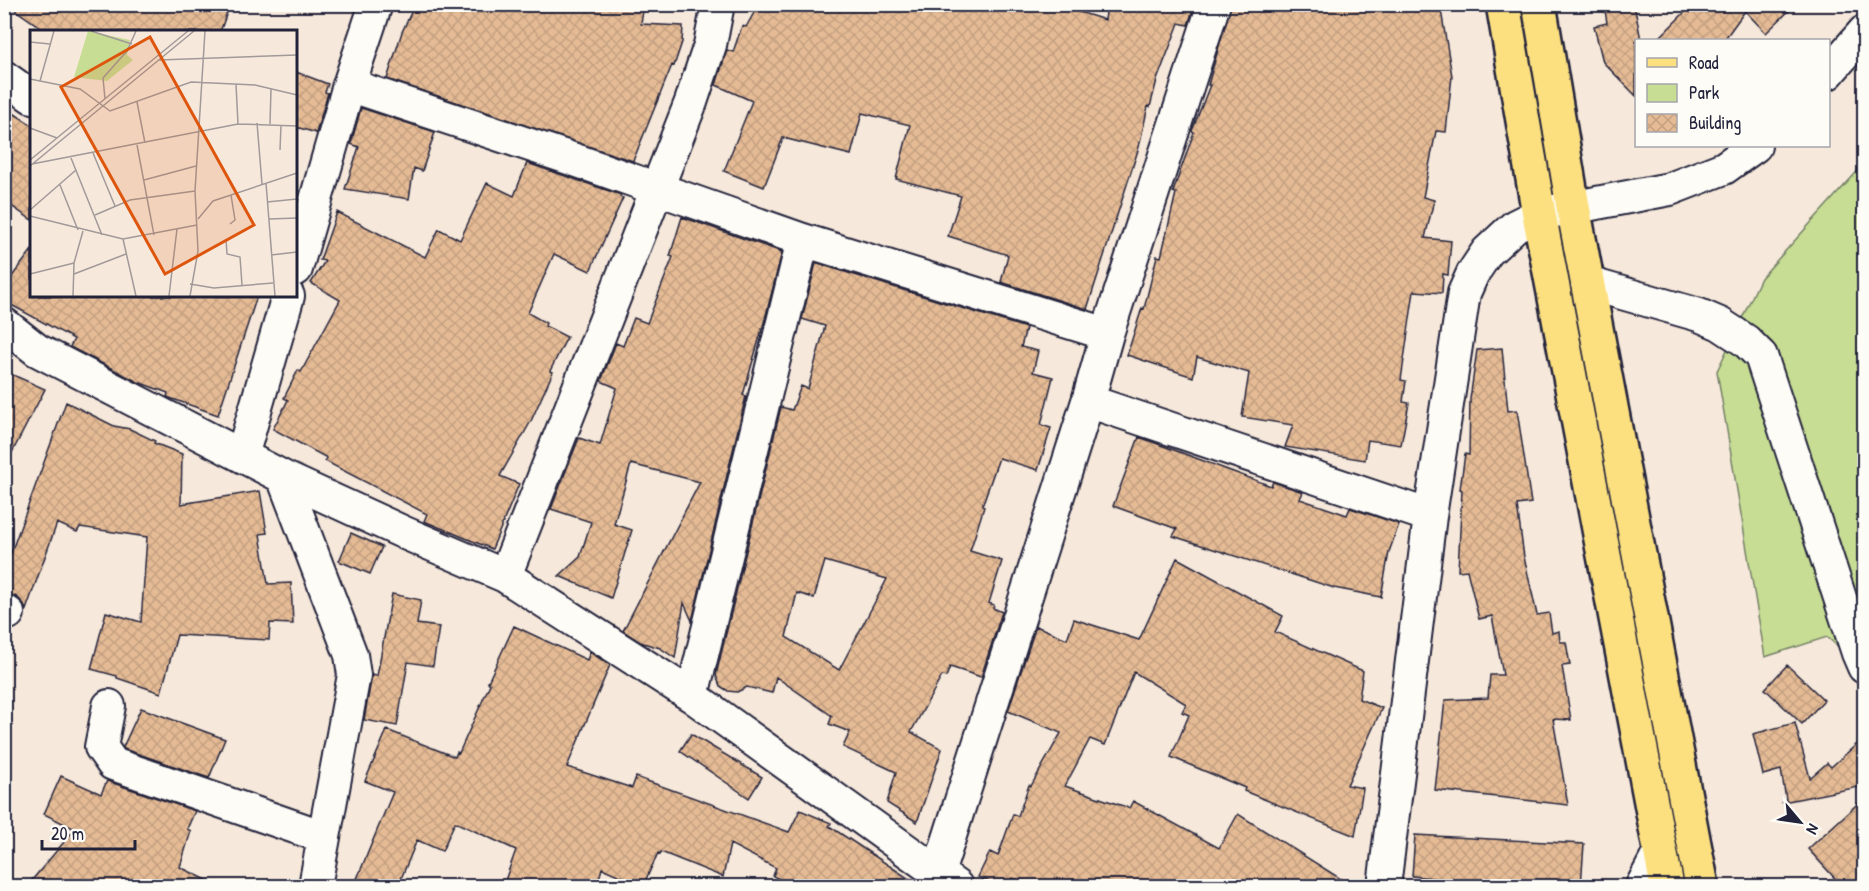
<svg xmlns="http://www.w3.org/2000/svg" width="1869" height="891" font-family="'Patrick Hand',sans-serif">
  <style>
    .park { fill: #c7dd93; stroke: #748067; stroke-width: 1.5 }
    .building { fill: url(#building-cross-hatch); stroke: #22223b; stroke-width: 1.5; fill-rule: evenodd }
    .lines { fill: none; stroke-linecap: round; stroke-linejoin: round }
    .minor-casing { stroke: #22223b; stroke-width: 36 }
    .major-casing { stroke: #22223b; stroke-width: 38 }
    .minor { stroke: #fdfcf7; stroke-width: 32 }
    .major { stroke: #fce080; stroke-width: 33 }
    .inset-road { fill: none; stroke: #a1999a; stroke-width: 1.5 }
    .view { fill: #de560e; fill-opacity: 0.15; stroke: #de560e; stroke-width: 3 }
    .inset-edge { fill: none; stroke: #22223b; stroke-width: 3 }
  </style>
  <defs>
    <pattern id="building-cross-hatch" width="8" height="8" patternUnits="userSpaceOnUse" patternTransform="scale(1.5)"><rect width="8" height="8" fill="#e5bb95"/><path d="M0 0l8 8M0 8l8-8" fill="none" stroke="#c4a081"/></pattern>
  </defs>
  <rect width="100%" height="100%" fill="#f6e8da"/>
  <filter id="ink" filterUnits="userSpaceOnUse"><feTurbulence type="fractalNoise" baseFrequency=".0167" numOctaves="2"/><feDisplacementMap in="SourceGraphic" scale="12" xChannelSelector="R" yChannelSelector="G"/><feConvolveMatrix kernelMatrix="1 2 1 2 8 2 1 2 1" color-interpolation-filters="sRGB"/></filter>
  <g filter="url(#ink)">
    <!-- park -->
    <path class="park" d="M1864 164V669L1827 637 1765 657 1717 371 1761 278Z"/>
    <!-- building -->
    <path class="building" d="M7 4H230L220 32H47Z
      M415 4H644L641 24 683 26 682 42 674 66 672 65 633 161 387 79 402 32Z
      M759 4H1054L1105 20 1107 4H1195L1188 25 1179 23 1157 80 1150 107 1148 106 1139 147 1087 309 1001 282 1008 255 948 236 961 196 896 179 910 125 862 113 851 155 783 138 764 187 724 171 752 101 716 85 727 50 733 52 742 26 746 27Z
      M1231 4H1440L1452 76 1446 132 1436 131 1423 197 1434 200 1425 238 1451 241 1448 275 1443 274 1442 293 1414 291 1401 380 1406 381 1403 402 1409 403 1401 445 1368 440 1365 460 1285 447 1293 425 1242 417 1249 373 1197 357 1193 377 1127 355 1142 308 1144 309 1157 256 1161 257 1176 193 1173 192 1194 132 1192 131 1210 85H1208Z
      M1604 4H1634L1641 40H1636V96L1603 62 1594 26 1607 23Z
      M1693 4H1796L1766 33 1745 11 1724 40H1657Z
      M296 72 328 84 325 92 328 93 316 133 296 127Z
      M4 107 32 125V220L4 201Z
      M361 108 435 132 422 171 414 168 409 199 345 189 359 147 351 144Z
      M527 163 621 195 620 197 623 198 590 271 554 254 528 313 546 323 545 326 567 337 550 371 553 372 531 421 500 476 519 484 492 549 424 521 427 514 325 461 327 458 273 429 288 400 284 398 298 370 301 372 340 300 311 283 325 261 320 260 337 212 425 257 439 229 460 240 487 183 514 196Z
      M682 217 782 252 765 319 743 395 746 396 692 621 684 603 675 658 660 648 640 642 623 631 700 482 631 464 614 524 632 530 611 598 559 576 580 557 591 522 551 509 579 438 600 445 617 388 601 381 616 343 623 346 634 318 647 323 673 257 670 256Z
      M32 250V296H257L218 415 167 397 168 393 138 382 70 347 74 339 4 301V287Z
      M816 263 1026 328 1021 347 1038 351 1033 372 1053 377 1041 425 1051 428 1038 470 999 458 982 506 984 507 970 551 1002 561 989 603 994 605 993 608 1002 612 981 677 950 667 946 677 942 676 911 732 942 749 917 822 887 803 896 772 843 747 850 732 829 724 832 716 776 677 772 693 747 687 737 692 728 691 720 686 716 675 781 407 792 410 801 386 808 389 825 326 802 319ZM825 561 887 579 839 670 786 637 797 593 814 598Z
      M1502 348 1508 411 1517 410 1531 503 1517 505 1524 557 1537 615 1549 613 1552 633 1559 631 1560 642H1566L1570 665 1562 666 1571 720 1553 719 1568 805 1435 790 1445 700 1488 698 1490 675H1503L1492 616 1479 619 1467 570 1458 571 1462 490 1460 489 1465 454 1469 455 1470 399 1477 350Z
      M4 371 45 389 4 468Z
      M66 402 114 426 130 429 155 441 154 443 182 454 181 504 260 491 267 533 260 534 268 584 291 583 293 624 270 623 269 640 177 635 161 693 117 678V676L91 669 106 612 141 622 147 537 80 527 77 532 57 523 26 610 23 603 17 597 4 593V572Z
      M1139 437 1271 486 1273 482 1303 492 1300 499 1347 515 1350 508 1399 524 1389 552 1381 597 1334 588 1173 536 1177 529 1113 506Z
      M351 533 382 547 370 574 339 561Z
      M1177 558 1283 616 1275 632 1363 671 1359 699 1382 708 1347 785 1363 788 1355 836 1244 791 1245 788 1171 757 1189 715 1182 712 1186 704 1134 672 1105 745 1090 739 1065 786 1129 808 1133 801 1219 848 1238 814 1352 886H1037L1012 878 1008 886H999L978 877 990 852 998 856 1013 814 1018 816 1029 785 1031 786 1061 733 1008 711 1036 626 1067 639 1074 619 1139 640Z
      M392 594 421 600 417 624 439 627 433 666 408 662 397 726 364 720 372 675 377 676Z
      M514 626 587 660 590 652 610 665 567 767 632 788 636 777 789 832 800 810 831 823 829 826 917 884 916 886H778L781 880 773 876 776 868 730 844 723 877 661 852 660 854 658 853 643 886 602 868 597 886H503L516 850 455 822 442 851 417 840 398 886H354L393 792 365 781 387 730 455 757 457 752 459 753 490 684 488 682Z
      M1787 665 1824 700 1802 724 1765 689Z
      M141 708 225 739 209 778 124 749 123 747Z
      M1795 723 1810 778 1827 763 1831 767 1864 738V786L1783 802 1786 799 1781 770 1763 775 1753 734Z
      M691 734 762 777 749 798 680 751Z
      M61 776 101 794 107 781 195 811 187 829 191 831 180 867 219 886H27L75 829 44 814Z
      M1864 798V886H1842L1808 849Z
      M1415 835 1584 844 1581 886H1518L1412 876Z"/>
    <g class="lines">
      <defs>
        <path id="minor" d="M1828 73 1864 32
          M4 77 32 97
          M349 85 578 161 803 240 1107 334
          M296 269 349 85 376 4
          M1587 283 1699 315 1720 324 1746 341 1761 356 1858 653 1864 667
          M4 324 37 350 283 477 407 534 505 576 692 696 956 886
          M1088 401 1430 516
          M242 456 288 296
          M283 477 351 655 354 675 315 886
          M505 576 691 102 710 45 718 4
          M4 611 8 613
          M692 696 803 240
          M109 706 101 747 113 764 324 837
          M934 886 1088 401 1107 334 1214 4
          M1384 886 1430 516 1464 293 1473 273 1487 252 1515 226 1539 214 1670 189 1724 168 1755 146
          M1642 886 1660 852"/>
        <path id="major" d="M1503 4 1539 214 1667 886
          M1539 4 1573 207 1702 886"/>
      </defs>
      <!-- minor casing -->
      <use href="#minor" class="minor-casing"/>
      <!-- major casing -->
      <use href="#major" class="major-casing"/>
      <!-- minor -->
      <use href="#minor" class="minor"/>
      <!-- major -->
      <use href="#major" class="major"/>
    </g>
  </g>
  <!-- overview -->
  <g transform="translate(30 30)">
    <rect width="267" height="267" fill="#f6e8da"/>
    <path d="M58 1 100 10 97 25 103 30 77 51 44 47Z" fill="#c7dd93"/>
    <path class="inset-road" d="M61 1 102 14M0 12 20 14M129 30 267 25M0 49 50 59 80 81 161 52 225 55 267 65M10 51 24 1M206 54 208 94M75 69 73 48 97 21 106 1M107 72 115 113M227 93 232 154M240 94 241 59M0 98 27 108M107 115 124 205M250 120 251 95M63 123 85 176M41 128 72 205M0 130 158 1M2 134 208 94 267 96M0 136 164 1M114 150 166 136M236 153 245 266M30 155 48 200M237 172 267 169M0 180 46 140M65 185 100 170 165 161M0 186 93 209 167 195M168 189 183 171 267 143M239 189 267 188M200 194 205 190 201 165M93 209 106 266M196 209 197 224 210 227 212 255M241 225 267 222M0 244 44 233M44 244 96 224M160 254 184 258 243 253M43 266 44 233 53 201M139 266 147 199M160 266 168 221 165 161 175 1"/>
    <path class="view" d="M120 7 224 195 135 244 31 57Z"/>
    <rect width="267" height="267" class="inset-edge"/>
  </g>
  <!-- margin -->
  <rect width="1869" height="891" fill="none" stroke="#fdfcf7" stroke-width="24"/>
  <rect x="12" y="12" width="1845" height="867" fill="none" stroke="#22223b" stroke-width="2" filter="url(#ink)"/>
  <!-- legend -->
  <rect x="1635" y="39" width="195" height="108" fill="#fdfcf7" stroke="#a5a5ac" stroke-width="1.5"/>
  <rect x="1647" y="58" width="30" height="9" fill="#fce080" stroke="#a5a5ac" stroke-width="1.5"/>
  <text x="1689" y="69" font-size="18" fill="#22223b">Road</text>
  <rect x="1647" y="84" width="30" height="18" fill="#c7dd93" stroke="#a5a5ac" stroke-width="1.5"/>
  <text x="1689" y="99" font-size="18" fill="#22223b">Park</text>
  <rect x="1647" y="114" width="30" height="18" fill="url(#building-cross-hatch)" stroke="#a5a5ac" stroke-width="1.5"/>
  <text x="1689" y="129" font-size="18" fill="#22223b">Building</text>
  <!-- north arrow -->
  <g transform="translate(1800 822) rotate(119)" stroke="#fdfcf7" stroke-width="4.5" paint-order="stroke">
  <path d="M0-4.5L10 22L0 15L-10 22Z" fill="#22223b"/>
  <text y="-9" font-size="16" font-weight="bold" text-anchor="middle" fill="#22223b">N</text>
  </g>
  <!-- scale -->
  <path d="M42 840v9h93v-9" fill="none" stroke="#22223b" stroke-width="3"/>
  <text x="51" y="840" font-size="18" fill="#22223b" stroke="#fdfcf7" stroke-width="4.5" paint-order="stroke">20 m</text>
</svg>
